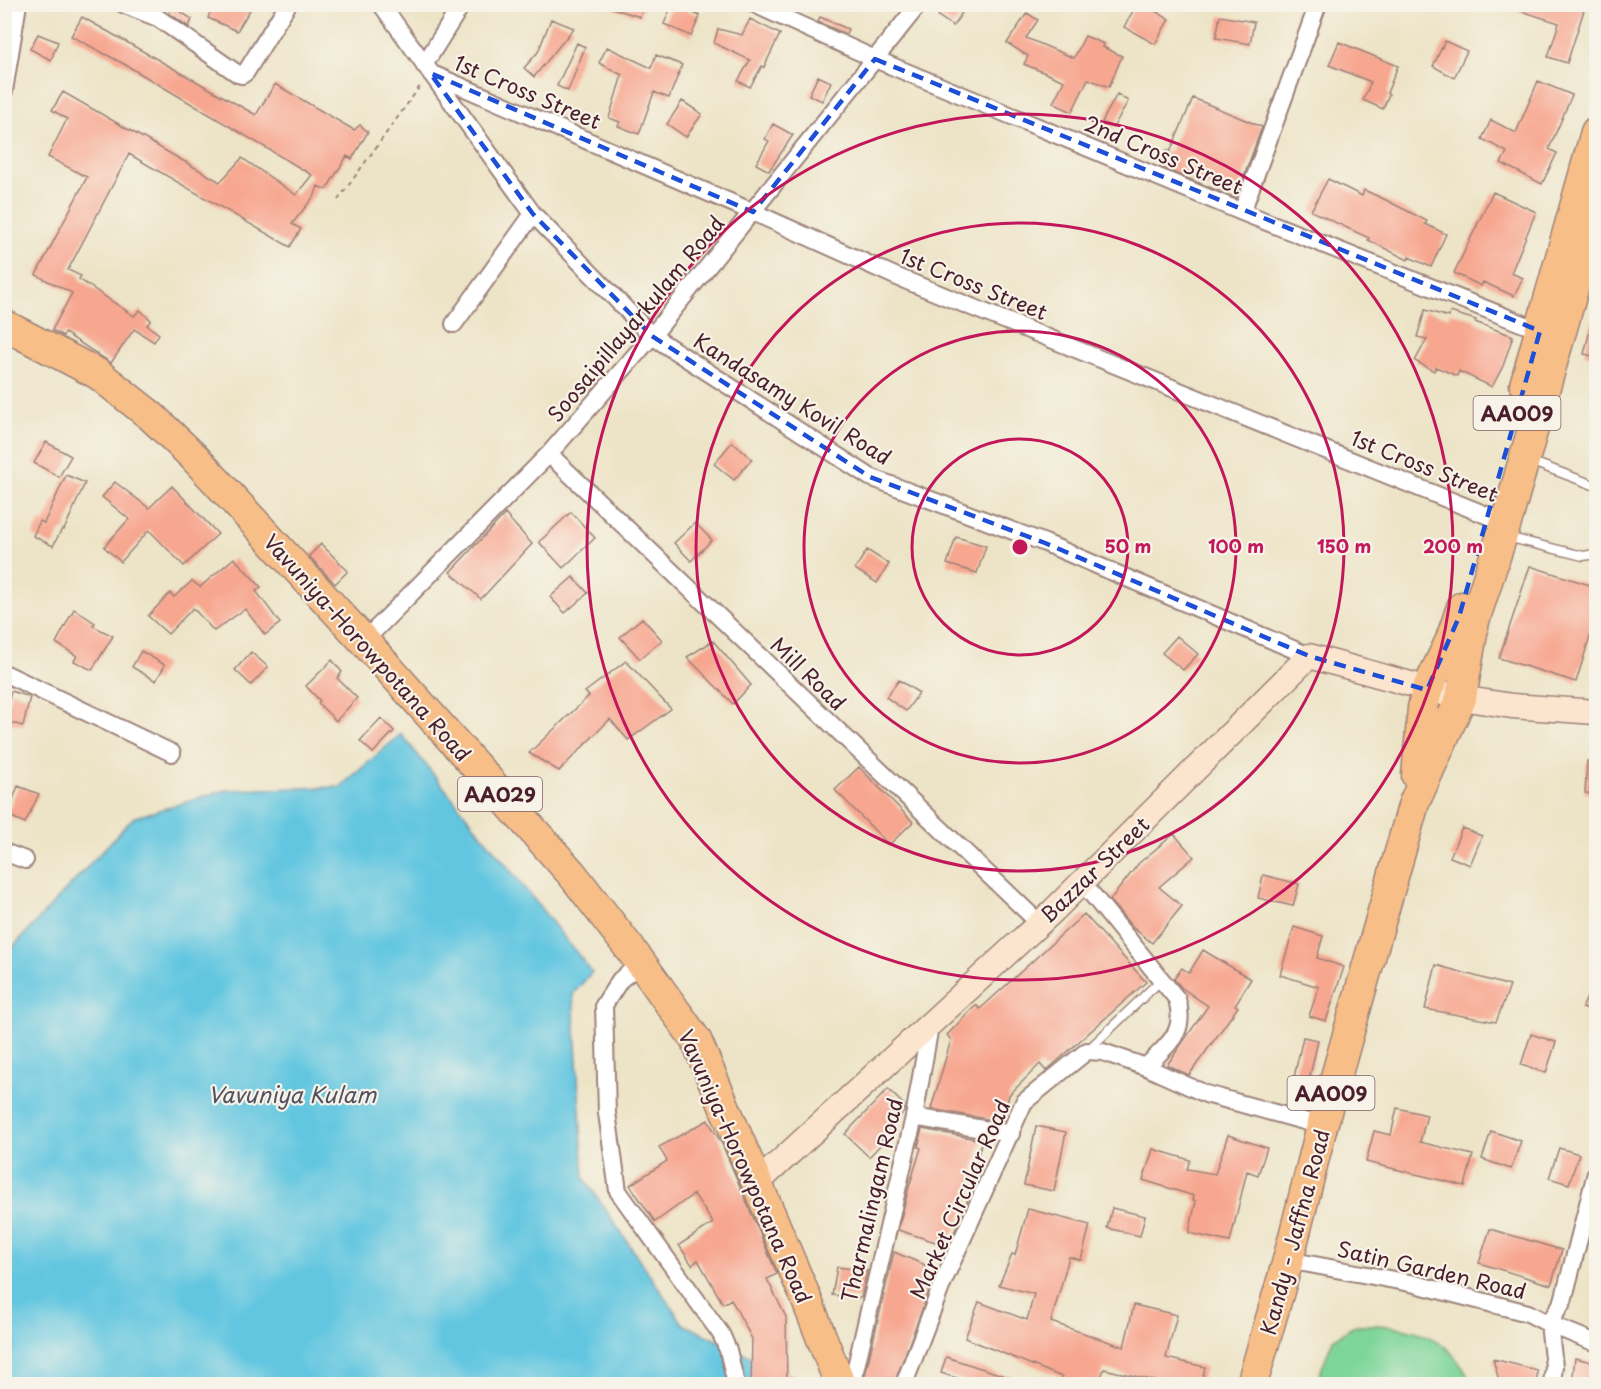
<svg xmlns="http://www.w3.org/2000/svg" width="1601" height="1389" font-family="'Playpen Sans',sans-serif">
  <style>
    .green { fill: #7ed59a; stroke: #647a62; stroke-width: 1.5 }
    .water { fill: #62c6e0; stroke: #567286; stroke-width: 1.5 }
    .building { fill: #f7a68f }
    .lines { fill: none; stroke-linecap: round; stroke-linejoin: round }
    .lane-casing { stroke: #9c8279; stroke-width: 11 }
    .street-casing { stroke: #9c8279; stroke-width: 20 }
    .secondary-casing { stroke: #9c8279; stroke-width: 27 }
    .highway-casing { stroke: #9c8279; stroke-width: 33 }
    .path { stroke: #9c8279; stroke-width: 2; stroke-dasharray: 4.5 4.5; stroke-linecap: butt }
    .lane { stroke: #fff; stroke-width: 8 }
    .street { stroke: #fff; stroke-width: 16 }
    .secondary { stroke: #fce5cf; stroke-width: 24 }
    .highway { stroke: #f7be88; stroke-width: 30 }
    .marked { fill: none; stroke: #1d4ed8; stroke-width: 4.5; stroke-dasharray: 12 8; stroke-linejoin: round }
    .ring { fill: none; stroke: #c2185b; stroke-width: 3 }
    .labels { text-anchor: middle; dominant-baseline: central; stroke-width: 4.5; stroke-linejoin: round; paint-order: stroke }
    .shield { fill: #f7f3e8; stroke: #7e5f64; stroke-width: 1.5 }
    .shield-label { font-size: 20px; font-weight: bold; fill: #4a1f2b }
    .street-label { font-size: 21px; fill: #4a1f2b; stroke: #f7f3e8 }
    .water-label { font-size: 22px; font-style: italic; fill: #515161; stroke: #f7f3e8 }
    .centre { fill: #c2185b; stroke: #f7f3e8; stroke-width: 3 }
    .ring-label { font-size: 18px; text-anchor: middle; font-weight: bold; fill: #c2185b; stroke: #f7f3e8; stroke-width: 4.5; stroke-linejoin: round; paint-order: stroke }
  </style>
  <rect width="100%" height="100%" fill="#f7f3e8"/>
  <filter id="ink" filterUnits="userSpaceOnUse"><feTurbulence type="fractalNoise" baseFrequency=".0167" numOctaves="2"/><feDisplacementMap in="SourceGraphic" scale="12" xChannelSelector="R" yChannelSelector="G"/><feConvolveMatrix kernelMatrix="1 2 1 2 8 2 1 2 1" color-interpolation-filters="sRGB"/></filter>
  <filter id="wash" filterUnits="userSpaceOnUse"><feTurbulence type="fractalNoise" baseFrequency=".008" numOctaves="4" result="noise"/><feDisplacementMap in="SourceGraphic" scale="24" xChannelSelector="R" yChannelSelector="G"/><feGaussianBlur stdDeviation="1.35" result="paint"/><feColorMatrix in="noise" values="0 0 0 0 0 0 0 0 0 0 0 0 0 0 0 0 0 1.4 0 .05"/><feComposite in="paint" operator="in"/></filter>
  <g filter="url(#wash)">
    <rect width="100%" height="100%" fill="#ede4c7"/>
    <!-- green -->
    <path class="green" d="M1356 1325C1393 1324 1434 1328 1457 1360 1463 1368 1468 1374 1470 1384H1316L1333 1339Z"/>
    <!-- water -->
    <path class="water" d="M401 734 592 972 573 994 584 1178 683 1324 808 1384H5V949H11L133 818 226 790 340 787Z"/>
    <g id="blocks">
      <!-- building -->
      <path class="building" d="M213 4H242L251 8 237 31 208 18Z
        M610 4H644L640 17 609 7Z
        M672 4 700 16 691 36 664 24Z
        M946 4H968L953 26 938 16Z
        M1137 4H1143L1169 19 1155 44 1124 27Z
        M1508 4H1586L1567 63 1548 57 1559 23 1508 7Z
        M173 7 192 19 189 27 169 13Z
        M1027 13 1038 20 1026 38 1074 58 1085 36 1104 44 1103 47 1122 56 1109 87 1088 79 1072 112 1053 103 1064 81 1024 64 1028 56 1007 43Z
        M1220 16 1254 22 1250 44 1216 38Z
        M82 17 256 115 275 84 354 130 360 125 368 132 352 159 347 156 326 190 318 186 315 195 292 224 301 229 290 247 129 154 68 270 81 276 79 279 134 316 140 310 151 320 147 325 159 334 154 342 134 329 111 363 65 333 63 336 52 330 72 293 36 275 87 177 48 157 67 119 52 110 63 92 220 182 242 158 296 195 312 175 124 64 71 36Z
        M820 17 848 29 846 34 818 22Z
        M551 19 574 28 534 77 524 68 538 52Z
        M750 19 780 34 764 67 762 66 750 87 738 81 750 60 714 43 718 29 742 35Z
        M38 34 58 42 51 60 30 49Z
        M1445 41 1467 51 1454 78 1433 66Z
        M1339 42 1398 66 1387 93 1389 94 1383 109 1363 100 1371 82 1329 65Z
        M577 43 585 47 568 91 557 86Z
        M607 47 651 68 656 55 682 65 669 98 654 92 639 134 618 126 620 122 609 118 622 75 599 63Z
        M818 76 831 82 822 101 809 95Z
        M1538 81 1572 95 1549 149 1557 153 1542 184 1501 163 1507 152 1482 139 1491 120 1516 133Z
        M1117 94 1128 101 1113 128 1102 122Z
        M1193 98 1262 127 1236 198 1160 167 1167 150 1170 152Z
        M682 101 702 114 686 137 667 124Z
        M773 124 793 135 769 171 756 164 769 141 765 139Z
        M1328 179 1362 196 1364 190 1386 200 1427 221 1425 224 1446 234 1431 267 1409 257 1408 260 1368 240 1369 238 1311 211Z
        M1493 192 1536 212 1511 273 1523 278 1514 296 1483 282 1481 286 1454 273Z
        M1425 310 1449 317 1450 312 1476 320 1475 322 1513 336 1503 366 1492 387 1459 371 1457 376 1436 367 1434 371 1415 361 1427 339 1417 337Z
        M1592 322 1596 323V357L1584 354Z
        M46 442 71 456 59 477 34 463Z
        M732 442 752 459 734 480 714 464Z
        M66 475 85 483 64 530 62 529 53 546 33 536 40 521 44 523Z
        M115 482 149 508 172 486 218 534 184 566 149 530 121 562 104 547 129 519 102 497Z
        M571 512 595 538 563 568 539 542Z
        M505 514 532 544 481 599 450 572Z
        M695 523 712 540 691 561 674 543Z
        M956 537 986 546 977 573 947 564Z
        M321 544 348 571 335 584 309 556Z
        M867 550 889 564 877 583 855 569Z
        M234 558 261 587 256 591 280 623 265 635 245 609 214 631 193 608 168 634 148 616 170 593 174 597 192 581 200 587Z
        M1530 566 1596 587V617L1576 682 1499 658Z
        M573 577 588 593 565 613 550 597Z
        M74 609 95 623 93 626 113 636 92 670 74 661 77 656 56 643Z
        M642 618 662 640 640 659 620 637Z
        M1177 636 1198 654 1183 670 1162 653Z
        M713 641 751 685 733 704 687 657Z
        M141 651 165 665 156 681 132 667Z
        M251 652 268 667 251 685 235 670Z
        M332 660 342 672 337 678 357 698 336 721 318 703 320 701 306 686Z
        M626 661 671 709 628 740 610 719 559 771 529 753 589 696 585 692Z
        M899 680 919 693 906 711 886 697Z
        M11 691 30 697 23 726 4 721Z
        M381 718 394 731 373 753 360 741Z
        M1587 761H1596V794L1585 793Z
        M859 767 913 822 889 845 835 790Z
        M18 786 39 794 25 823 7 815Z
        M1462 828 1482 836 1470 865 1450 857Z
        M1174 834 1194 857 1159 887 1182 906 1152 943 1132 927 1110 900 1139 863Z
        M1263 875 1299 884 1293 906 1258 898Z
        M1084 914 1146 982 1046 1071 1040 1064 1009 1095 1003 1122 931 1109 951 1040 947 1035 976 1005 980 1009Z
        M1294 927 1323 936 1317 958 1344 967 1326 1021 1309 1016 1319 987 1280 975Z
        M1203 950 1251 979 1235 1005 1238 1007 1189 1075 1167 1065 1208 1006 1182 988 1174 979 1182 968 1189 973Z
        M1436 965 1510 986 1496 1022 1425 1009Z
        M1596 979V1012L1582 1008Z
        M1531 1034 1556 1042 1546 1073 1521 1065Z
        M1303 1037 1318 1040 1308 1085 1293 1082Z
        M888 1089 905 1106 904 1112 880 1137 884 1141 869 1157 845 1134Z
        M1397 1108 1427 1115 1420 1142 1473 1155 1465 1186 1366 1162 1374 1131 1391 1135Z
        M708 1120 722 1144 777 1274 767 1279 786 1317 787 1384H751L752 1339 731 1299 723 1304 698 1260 692 1265 679 1245 713 1223 694 1194 655 1222 630 1185 667 1161 659 1147Z
        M1036 1126 1066 1132 1054 1191 1024 1185Z
        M922 1129 982 1140 973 1174H976L965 1208 948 1246 898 1230 909 1187 921 1148 918 1147Z
        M1491 1131 1521 1141 1511 1169 1482 1159Z
        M1228 1135 1267 1148 1258 1175 1247 1171 1230 1242 1189 1233 1196 1201 1193 1200 1194 1196 1143 1180 1153 1149 1190 1160 1187 1169 1215 1174Z
        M1559 1148 1579 1154 1569 1184 1549 1178Z
        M1112 1208 1145 1216 1140 1236 1107 1228Z
        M1028 1209 1090 1225 1081 1260 1069 1257 1051 1322 1124 1347 1134 1305 1177 1315 1166 1358 1205 1367 1201 1384H1168L1104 1369 1099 1384H1059L1062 1377 965 1338 979 1302 1027 1320 1034 1294 999 1285 1012 1254 1015 1255Z
        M1490 1229 1562 1250 1551 1285 1479 1263Z
        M894 1252 937 1270 894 1384H863Z
        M837 1267 867 1271 861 1298 832 1295Z
        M946 1357 1024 1382 1023 1384H975L941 1373Z
        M1575 1358 1596 1363V1384H1572Z
        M1493 1359 1537 1370V1384H1500Z"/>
    </g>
  </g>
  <g filter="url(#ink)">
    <use href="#blocks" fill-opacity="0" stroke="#9c8279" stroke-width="1.5"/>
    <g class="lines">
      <defs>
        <path id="lane" d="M1530 461 1596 486
          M1507 537 1583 556 1596 554
          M1087 1051 1161 980"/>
        <path id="street" d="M123 4 158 18 238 74 242 75 246 72 288 4
          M381 4 533 214 652 336 870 477 1045 543 1309 656
          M754 4 875 59 1242 212 1546 333
          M424 65 462 4
          M430 73 753 212 895 276 1506 523
          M4 91 18 4
          M1242 212 1318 4
          M454 324 533 214
          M549 454 1039 923
          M364 641 549 454 652 336 919 4
          M4 673 172 753
          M4 852 25 860
          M1082 882 1177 999C1187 1034 1168 1043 1146 1067
          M641 963 620 980 604 1005 607 1113 618 1191 721 1334 728 1350 736 1384
          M914 1117 1011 1134
          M1288 1260 1415 1284 1528 1313 1549 1324 1596 1343
          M852 1384 914 1117 930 1026
          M904 1384 943 1282 1024 1102 1087 1051 1103 1052 1146 1067 1206 1094 1322 1126
          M1552 1384 1554 1366 1549 1324 1563 1301 1596 1173"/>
        <path id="secondary" d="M757 1183 1053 911 1309 656 1461 698 1512 706 1596 712"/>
        <path id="highway" d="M4 325 98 374 151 416 194 457 364 641 572 874 641 963 696 1040 805 1296 840 1384
          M1525 385 1596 132
          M1417 776 1423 708 1427 690 1450 642 1462 607
          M1252 1384 1288 1260 1322 1126 1414 803 1461 698 1474 621 1506 523 1596 209"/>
      </defs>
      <!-- lane casing -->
      <use href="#lane" class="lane-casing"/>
      <!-- street casing -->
      <use href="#street" class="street-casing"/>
      <!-- secondary casing -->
      <use href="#secondary" class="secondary-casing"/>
      <!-- highway casing -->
      <use href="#highway" class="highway-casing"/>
      <!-- path -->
      <path class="path" d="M338 200 421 85"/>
      <!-- lane -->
      <use href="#lane" class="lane"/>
      <!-- street -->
      <use href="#street" class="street"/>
      <!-- secondary -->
      <use href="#secondary" class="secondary"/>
      <!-- highway -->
      <use href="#highway" class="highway"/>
    </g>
  </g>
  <!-- marked area -->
  <path class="marked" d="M875 59 1540 331 1459 617 1427 690 1309 656 1045 543 870 477 652 336 533 214 430 73 753 212Z"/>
  <!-- distance rings -->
  <g class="ring">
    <circle cx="1020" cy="547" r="108"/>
    <circle cx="1020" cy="547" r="216"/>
    <circle cx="1020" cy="547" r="324"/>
    <circle cx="1020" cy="547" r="433"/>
  </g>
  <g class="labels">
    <!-- shield labels -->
    <g class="shield">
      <rect x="1473.5" y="396" width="87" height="34" rx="4.5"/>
      <rect x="458" y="777" width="84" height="34" rx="4.5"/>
      <rect x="1287.5" y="1076" width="87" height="34" rx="4.5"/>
    </g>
    <g class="shield-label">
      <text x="1517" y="413">AA009</text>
      <text x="500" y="794">AA029</text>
      <text x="1331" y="1093">AA009</text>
    </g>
    <!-- street labels -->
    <g class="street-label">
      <text transform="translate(528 91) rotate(23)">1st Cross Street</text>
      <text transform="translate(1164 154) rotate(23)">2nd Cross Street</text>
      <text transform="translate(974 283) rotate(22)">1st Cross Street</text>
      <text transform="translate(635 318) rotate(-50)">Soosaipillayarkulam Road</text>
      <text transform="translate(793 398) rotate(32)">Kandasamy Kovil Road</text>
      <text transform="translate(1425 465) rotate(22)">1st Cross Street</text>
      <text transform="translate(368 647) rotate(48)">Vavuniya-Horowpotana Road</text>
      <text transform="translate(809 673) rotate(44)">Mill Road</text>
      <text transform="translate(1094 869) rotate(-44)">Bazzar Street</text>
      <text transform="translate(746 1166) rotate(66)">Vavuniya-Horowpotana Road</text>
      <text transform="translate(959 1199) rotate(-66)">Market Circular Road</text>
      <text transform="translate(871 1200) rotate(-77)">Tharmalingam Road</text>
      <text transform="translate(1294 1232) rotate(-75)">Kandy - Jaffna Road</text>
      <text transform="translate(1432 1269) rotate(13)">Satin Garden Road</text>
    </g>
    <!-- water labels -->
    <g class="water-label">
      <text x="292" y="1093">Vavuniya Kulam</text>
    </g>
  </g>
  <circle cx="1020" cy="547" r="9" class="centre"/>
  <g class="ring-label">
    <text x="1128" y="553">50 m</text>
    <text x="1236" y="553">100 m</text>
    <text x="1344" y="553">150 m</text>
    <text x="1453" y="553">200 m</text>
  </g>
  <!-- margin -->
  <rect width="1601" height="1389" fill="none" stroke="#f7f3e8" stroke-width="24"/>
</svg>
